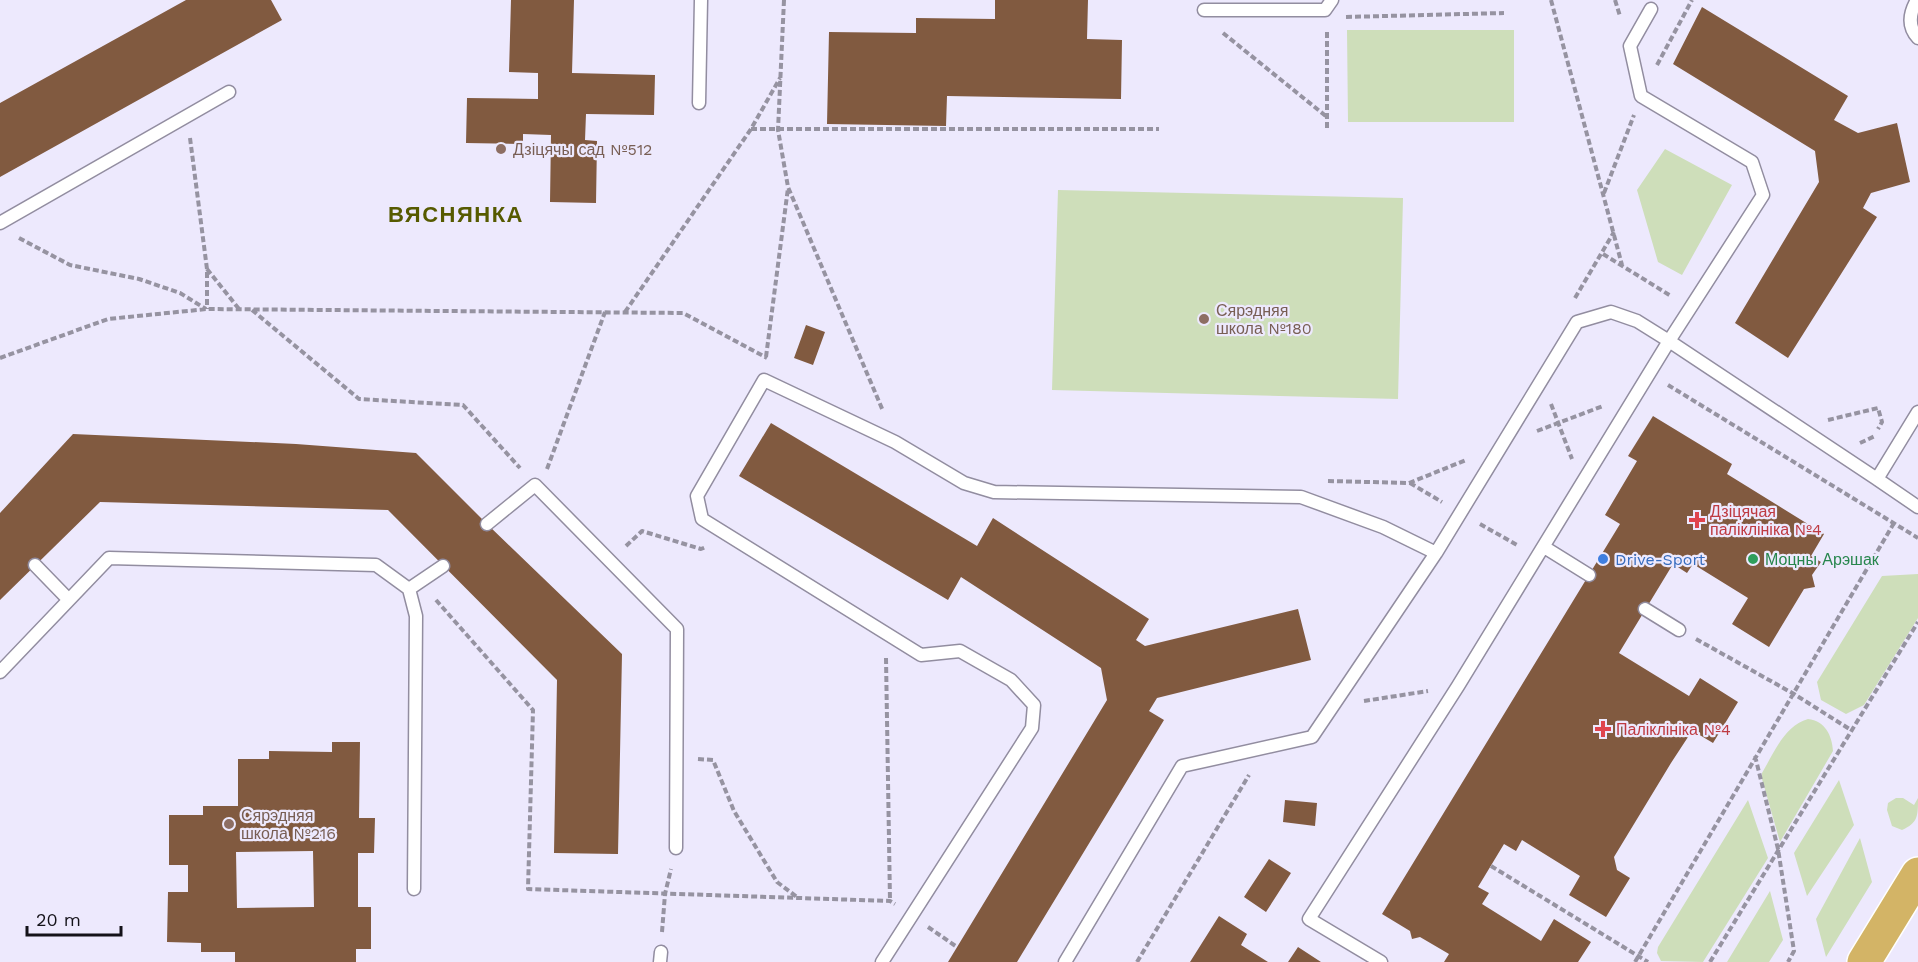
<svg xmlns="http://www.w3.org/2000/svg" width="1918" height="962" font-family="'Work Sans',sans-serif">
  <style>
    .green { fill: #cedeba }
    .building { fill: #815a40; fill-rule: evenodd }
    .lines { fill: none; stroke-linecap: round; stroke-linejoin: round }
    .service-casing { stroke: #928da0; stroke-width: 15 }
    .primary-casing { stroke: #fff; stroke-width: 36 }
    .path { stroke: #9693a1; stroke-width: 4; stroke-dasharray: 6 3; stroke-linecap: butt }
    .service { stroke: #fff; stroke-width: 12 }
    .primary { stroke: #d3b466; stroke-width: 33 }
    .education-dot { fill: #8d6e63; stroke: #ede9fd; stroke-width: 2 }
    .health-dot { fill: #e0444e; stroke: #ede9fd; stroke-width: 2 }
    .shop-dot { fill: #3f7fe0; stroke: #ede9fd; stroke-width: 2 }
    .leisure-dot { fill: #2e9e5b; stroke: #ede9fd; stroke-width: 2 }
    .labels { text-anchor: middle; dominant-baseline: central; stroke-width: 4.5; stroke-linejoin: round; paint-order: stroke }
    .education-label { font-size: 16px; fill: #785e54; stroke: #ede9fd; text-anchor: start }
    .health-label { font-size: 16px; fill: #be3a42; stroke: #ede9fd; text-anchor: start }
    .shop-label { font-size: 16px; fill: #366cbe; stroke: #ede9fd; text-anchor: start }
    .leisure-label { font-size: 16px; fill: #27864d; stroke: #ede9fd; text-anchor: start }
    .district-label { font-size: 22px; font-weight: bold; letter-spacing: 1.5px; fill: #565a00; stroke: #ede9fd }
  </style>
  <rect width="100%" height="100%" fill="#ede9fd"/>
  <!-- green -->
  <path class="green" d="M1347 30H1514V122H1348Z
    M1665 149 1732 185 1682 275 1658 262 1637 190Z
    M1058 190 1403 198 1398 399 1052 390Z
    M1918 574V618L1864 705 1846 714 1821 700 1817 682 1882 576Z
    M1808 719C1825 721 1832 735 1833 751L1780 842 1762 779V773C1774 753 1784 726 1808 719Z
    M1839 780 1854 825 1807 896 1794 853Z
    M1896 798H1903L1914 805 1918 798C1918 816 1918 823 1902 830L1892 826 1887 810 1888 803Z
    M1748 800 1768 858 1703 962 1661 961 1657 953 1658 947Z
    M1860 838 1872 882 1826 957 1816 919Z
    M1770 891 1783 940 1769 962H1727Z"/>
  <!-- building -->
  <path class="building" d="M186 0H271L282 20 0 177V103Z
    M511 0H574L572 73 655 75 654 115 586 114 585 140 597 141 596 203 550 202 551 135 523 134V144L466 143 467 98 538 99V73L509 72Z
    M995 0H1088L1087 39 1122 40 1121 99 947 96 946 126 827 124 829 32 916 33V18L995 19Z
    M1702 7 1848 96 1834 120 1858 133 1897 123 1910 182 1871 193 1863 208 1877 217 1788 358 1735 323 1819 182 1815 151 1673 64Z
    M806 325 825 332 813 365 794 358Z
    M1653 416 1732 464 1727 474 1824 534 1811 556 1821 562 1812 575 1815 587 1804 589 1769 647 1732 624 1748 598 1693 564 1687 573 1673 564 1619 653 1689 696 1700 678 1738 702 1713 743 1698 734 1688 737 1671 763 1614 857 1617 870 1630 878 1606 917 1569 895 1580 876 1522 840 1516 851 1504 844 1478 887 1489 893 1482 904 1541 941 1554 919 1591 942 1578 962H1444L1449 954 1420 937 1412 939 1410 931 1382 914 1620 524 1605 515 1637 461 1628 456Z
    M771 423 977 546 993 518 1149 619 1136 640 1145 646 1298 609 1311 660 1157 698 1149 711 1164 720 1017 962H948L1107 700 1101 668 961 577 948 600 739 476Z
    M73 434 296 444 416 453 487 524 622 654 618 854 554 853 557 680 388 510 100 502 0 600V513Z
    M332 742H360L359 818H375L374 853H358V907H371V949H356V962H235V952H201V943L167 942 168 892H188V865H169V815H203V806H238V759H269V751L332 752ZM313 851 314 907 237 908 236 852Z
    M1285 800 1317 803 1315 826 1283 822Z
    M1269 859 1291 873 1266 912 1244 897Z
    M1219 916 1247 934 1241 945 1268 962H1190Z
    M1298 947 1321 962H1288Z"/>
  <g class="lines">
    <defs>
      <path id="service" d="M1917 0C1910 12 1907 26 1918 38
        M1651 9 1630 46 1641 96 1752 162 1763 195 1669 341 1877 479
        M1204 10H1325L1332 0
        M699 103 701 0
        M0 223 229 92
        M1918 412 1877 479 1918 507
        M487 524 535 485 677 629 676 848
        M1544 547 1589 575
        M35 565 68 599
        M409 589 443 566
        M1645 609 1679 630
        M0 672 109 558 376 565 409 589 416 616 414 889
        M660 962 661 952
        M882 962 1032 728 1034 705 1011 680 960 651 921 655 702 519 697 496 764 380 895 442 964 483 994 492 1301 497 1383 527 1436 553
        M1065 962 1182 766 1312 737 1436 553 1577 322 1611 312 1637 321 1669 341 1458 686 1309 919 1381 962"/>
      <path id="primary" d="M1864 962 1918 874"/>
    </defs>
    <!-- service casing -->
    <use href="#service" class="service-casing"/>
    <!-- primary casing -->
    <use href="#primary" class="primary-casing"/>
    <!-- path -->
    <path class="path" d="M784 0 778 130 788 187 883 411
      M1551 0 1622 265
      M1615 0 1620 16
      M1346 17 1504 13
      M1327 32V131
      M1223 33 1327 117
      M1657 65 1692 0
      M751 129H1159
      M190 138 207 269V309
      M1604 193 1634 115
      M19 238 70 265 139 279 180 293 206 309
      M1603 254 1671 296
      M207 269 239 309
      M1575 298 1614 232
      M252 310 359 399 463 405 520 468
      M625 312 751 129 780 78
      M766 357 788 188
      M0 358 108 319 207 309 683 313 767 358
      M1668 385 1918 538
      M1551 404 1572 459
      M1828 420 1878 408 1882 422 1878 429
      M1537 431 1603 406
      M1860 443 1875 436
      M547 469 605 312
      M1328 481 1409 483 1466 460
      M1410 483 1442 502
      M1480 524 1517 545
      M626 546 642 531 701 549 706 547
      M436 600 533 710 528 889 890 901 895 904
      M1696 639 1794 694 1851 730
      M886 658 890 901
      M1364 701 1428 691
      M1755 756 1778 849 1794 951 1788 962
      M698 759 713 760 734 811 777 882 797 897
      M1491 866 1648 962
      M928 927 957 947
      M662 932 665 894 671 869
      M1137 962 1249 775
      M1635 962 1894 523
      M1710 962 1918 622"/>
    <!-- service -->
    <use href="#service" class="service"/>
    <!-- primary -->
    <use href="#primary" class="primary"/>
  </g>
  <!-- markers -->
  <g class="education-dot">
    <circle cx="501" cy="149" r="6"/>
    <circle cx="1204" cy="319" r="6"/>
    <circle cx="229" cy="824" r="6"/>
  </g>
  <g class="health-dot">
    <path d="M1694 511h6v6h6v6h-6v6h-6v-6h-6v-6h6z"/>
    <path d="M1600 720h6v6h6v6h-6v6h-6v-6h-6v-6h6z"/>
  </g>
  <circle class="shop-dot" cx="1603" cy="559" r="6"/>
  <circle class="leisure-dot" cx="1753" cy="559" r="6"/>
  <g class="labels">
    <!-- education labels -->
    <g class="education-label">
      <text x="513" y="149">Дзіцячы сад №512</text>
      <text x="1216" y="310">Сярэдняя<tspan x="1216" dy="18">школа №180</tspan></text>
      <text x="241" y="815">Сярэдняя<tspan x="241" dy="18">школа №216</tspan></text>
    </g>
    <!-- health labels -->
    <g class="health-label">
      <text x="1710" y="511">Дзіцячая<tspan x="1710" dy="18">паліклініка №4</tspan></text>
      <text x="1616" y="729">Паліклініка №4</text>
    </g>
    <!-- shop labels -->
    <g class="shop-label">
      <text x="1615" y="559">Drive-Sport</text>
    </g>
    <!-- leisure labels -->
    <g class="leisure-label">
      <text x="1765" y="559">Моцны Арэшак</text>
    </g>
    <!-- district labels -->
    <g class="district-label">
      <text x="456" y="214">ВЯСНЯНКА</text>
    </g>
  </g>
  <!-- scale -->
  <path d="M27 926v9h94v-9" fill="none" stroke="#141219" stroke-width="3"/>
  <text x="36" y="926" font-size="18" fill="#141219" stroke="#ede9fd" stroke-width="4.5" paint-order="stroke">20 m</text>
</svg>
